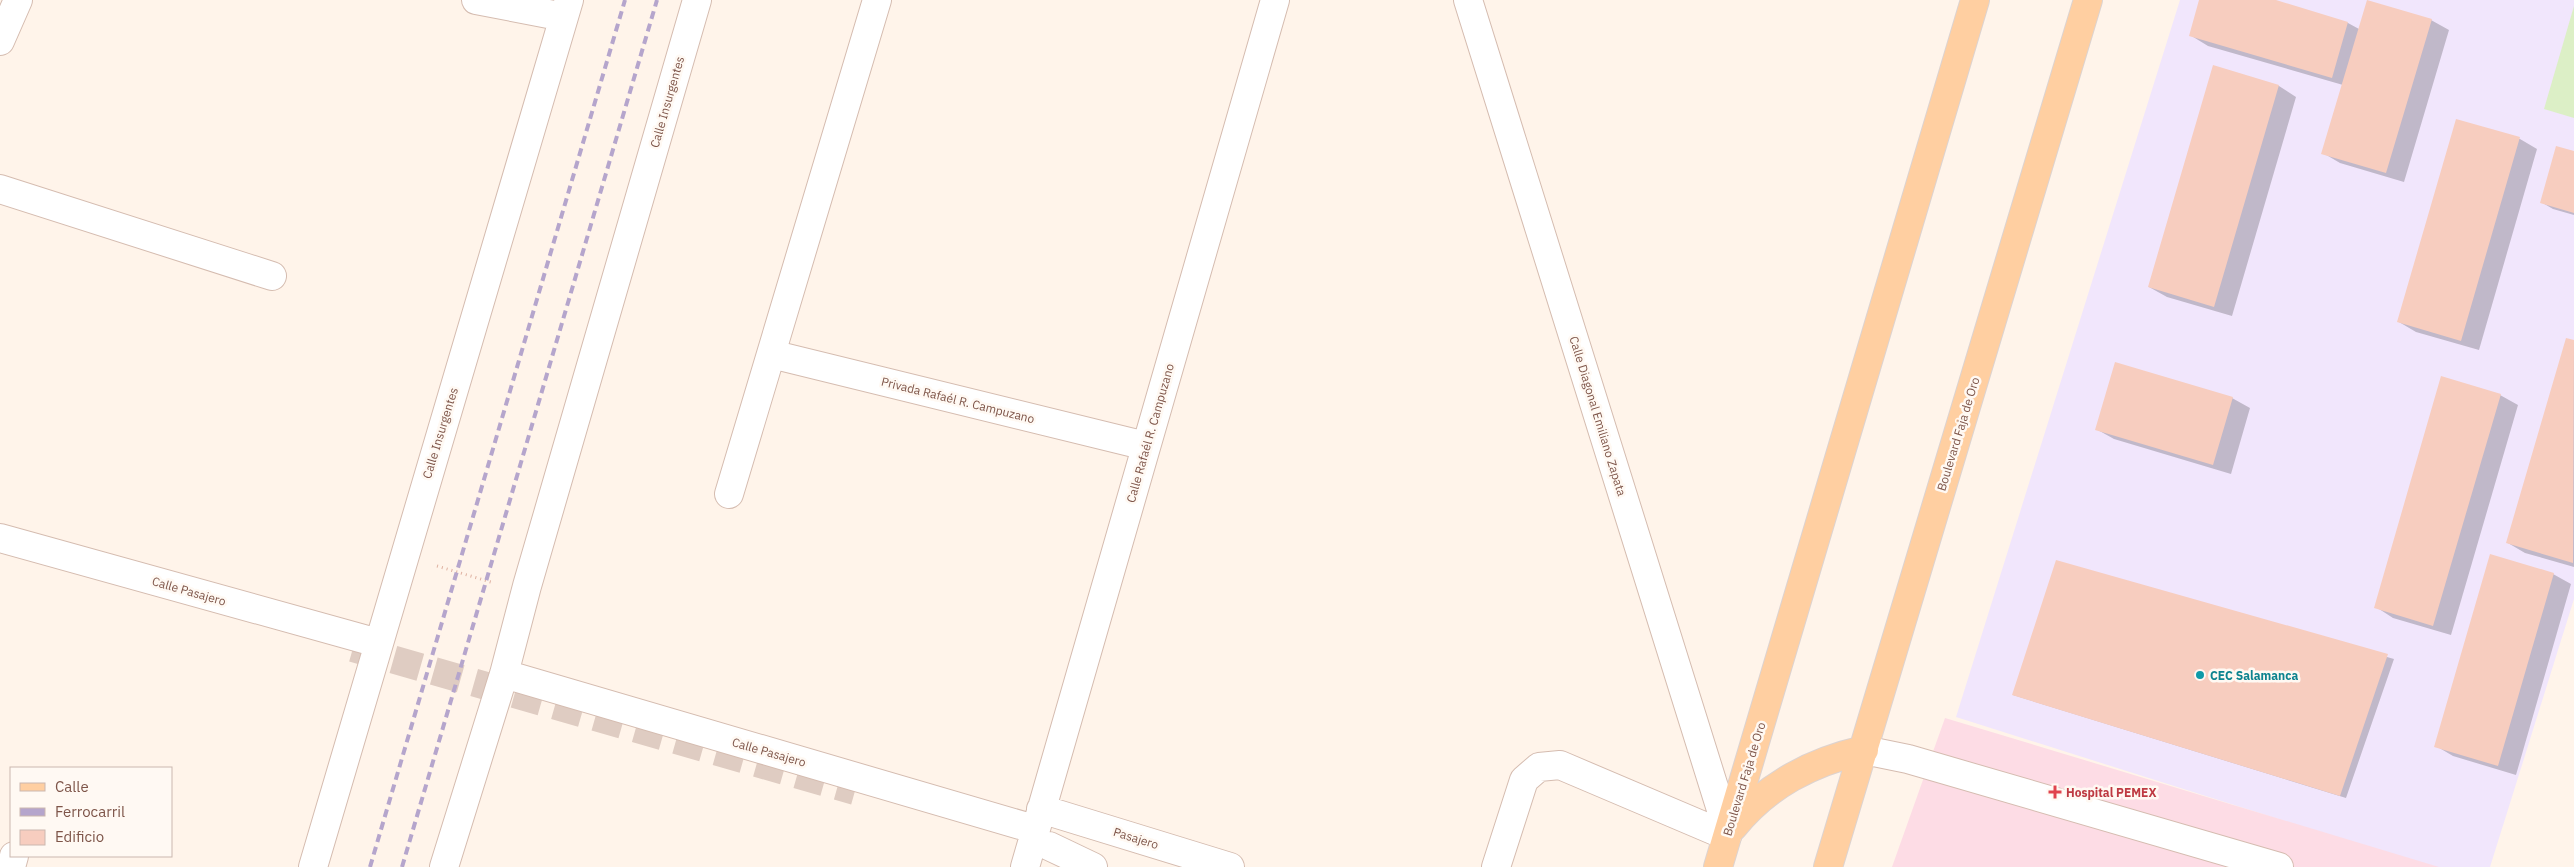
<svg xmlns="http://www.w3.org/2000/svg" width="2574" height="867" font-family="'IBM Plex Sans',sans-serif">
  <style>
    .education { fill: #f1e6fc }
    .medical { fill: #fddce5 }
    .green { fill: #dcefc6 }
    .shadow { fill: #0003 }
    .building { fill: #f7cdbf }
    .lines { fill: none; stroke-linecap: round; stroke-linejoin: round }
    .minor-tunnel { stroke: #dfccc2; stroke-width: 28; stroke-dasharray: 28 14; stroke-linecap: butt }
    .minor-casing { stroke: #d5bcb0; stroke-width: 30 }
    .major-casing { stroke: #ddd3d0; stroke-width: 30 }
    .path { stroke: #deb0a0; stroke-width: 3; stroke-dasharray: 1 4; stroke-linecap: butt }
    .minor { stroke: #fff; stroke-width: 28 }
    .major { stroke: #ffcfa1; stroke-width: 28 }
    .rail { stroke: #b5a5cc; stroke-width: 4; stroke-dasharray: 8 5; stroke-linecap: butt }
    .culture-dot { fill: #0f9aa8; stroke: #fff9f3; stroke-width: 2 }
    .health-dot { fill: #e0444e; stroke: #fff9f3; stroke-width: 2 }
    .labels { text-anchor: middle; dominant-baseline: central; stroke-width: 5; stroke-linejoin: round; paint-order: stroke }
    .street-label { font-size: 12px; fill: #7e5549; stroke: #fff9f3 }
    .culture-label { font-size: 12px; font-weight: bold; fill: #0d838f; stroke: #fff9f3; text-anchor: start }
    .health-label { font-size: 12px; font-weight: bold; fill: #be3a42; stroke: #fff9f3; text-anchor: start }
  </style>
  <rect width="100%" height="100%" fill="#fff4ea"/>
  <!-- education -->
  <path class="education" d="M2180 0H2574V599L2490 867H2430L1956 717Z"/>
  <!-- medical -->
  <path class="medical" d="M1945 718 2439 867H1892Z"/>
  <!-- green -->
  <path class="green" d="M2574 6V118L2544 109Z"/>
  <!-- shadow -->
  <path class="shadow" d="M2200 0H2271L2348 23 2359 29 2431 20 2449 30 2404 182 2340 163 2323 153 2343 85 2208 46 2190 35Z
    M2214 67 2279 86 2296 97 2232 316 2167 297 2149 287Z
    M2457 120 2520 139 2537 149 2479 350 2416 332 2399 322Z
    M2574 152V215L2553 209 2541 202Z
    M2567 340 2574 342V567L2525 553 2508 543Z
    M2500 395 2518 405 2451 635 2393 618 2376 607Z
    M2232 398 2250 408 2231 474 2114 439 2096 429Z
    M2057 562 2394 659 2346 798 2013 695Z
    M2553 574 2571 584 2516 775 2453 756 2436 746Z"/>
  <!-- building -->
  <path class="building" d="M2199 0H2276L2348 22 2332 78 2189 36Z
    M2367 0 2432 19 2386 173 2321 154Z
    M2213 65 2279 85 2214 307 2148 287Z
    M2456 119 2520 137 2461 341 2397 322Z
    M2556 146 2574 151V213L2540 203Z
    M2566 338 2574 340 2573 563 2506 543Z
    M2115 362 2233 397 2213 465 2095 430Z
    M2441 376 2501 394 2433 626 2374 608Z
    M2490 554 2554 573 2498 766 2434 747Z
    M2056 560 2388 654 2340 796 2012 695Z"/>
  <g class="lines">
    <!-- minor-tunnel -->
    <path class="minor-tunnel" d="M353 648 855 791"/>
    <defs>
      <path id="minor" d="M476 0 564 17
        M1468 0 1728 832
        M0 41 18 0
        M0 189 272 276
        M771 354 1146 446
        M729 494 877 0
        M0 538 378 643
        M504 674 1034 829
        M1864 750 1908 759 2279 867
        M1041 809 1230 867
        M1049 846 1093 867
        M11 867 14 856
        M313 867 569 0
        M444 867 504 674 527 586 697 0
        M1025 867 1275 0
        M1496 867 1524 780 1539 767 1560 765 1727 836"/>
      <path id="major" d="M1733 827C1767 785 1811 762 1864 750
        M1718 867 1975 0
        M1828 867 2088 0"/>
    </defs>
    <!-- minor casing -->
    <use href="#minor" class="minor-casing"/>
    <!-- major casing -->
    <use href="#major" class="major-casing"/>
    <!-- path -->
    <path class="path" d="M437 566 494 583"/>
    <!-- minor -->
    <use href="#minor" class="minor"/>
    <!-- major -->
    <use href="#major" class="major"/>
    <!-- rail -->
    <path class="rail" d="M370 867 625 0
      M402 867 657 0"/>
  </g>
  <!-- markers -->
  <circle class="culture-dot" cx="2200" cy="675" r="5"/>
  <path class="health-dot" d="M2052.5 784.5h5v5h5v5h-5v5h-5v-5h-5v-5h5z"/>
  <g class="labels">
    <!-- street labels -->
    <g class="street-label">
      <text transform="translate(667 102) rotate(-74)">Calle Insurgentes</text>
      <text transform="translate(958 400) rotate(14)">Privada Rafaél R. Campuzano</text>
      <text transform="translate(1598 416) rotate(73)">Calle Diagonal Emiliano Zapata</text>
      <text transform="translate(440 433) rotate(-73)">Calle Insurgentes</text>
      <text transform="translate(1150 433) rotate(-74)">Calle Rafaél R. Campuzano</text>
      <text transform="translate(1958 434) rotate(-73)">Boulevard Faja de Oro</text>
      <text transform="translate(189 591) rotate(16)">Calle Pasajero</text>
      <text transform="translate(769 752) rotate(16)">Calle Pasajero</text>
      <text transform="translate(1744 779) rotate(-73)">Boulevard Faja de Oro</text>
      <text transform="translate(1136 838) rotate(17)">Pasajero</text>
    </g>
    <!-- culture labels -->
    <g class="culture-label">
      <text x="2210" y="675">CEC Salamanca</text>
    </g>
    <!-- health labels -->
    <g class="health-label">
      <text x="2066" y="792">Hospital PEMEX</text>
    </g>
  </g>
  <!-- legend -->
  <rect x="10" y="767" width="162" height="90" fill="#fff9f3" stroke="#cbb7af"/>
  <rect x="20" y="783" width="25" height="8" fill="#ffcfa1" stroke="#cbb7af"/>
  <text x="55" y="792" font-size="15" fill="#7e5549">Calle</text>
  <rect x="20" y="808" width="25" height="8" fill="#b5a5cc" stroke="#cbb7af"/>
  <text x="55" y="817" font-size="15" fill="#7e5549">Ferrocarril</text>
  <rect x="20" y="830" width="25" height="15" fill="#f7cdbf" stroke="#cbb7af"/>
  <text x="55" y="842" font-size="15" fill="#7e5549">Edificio</text>
</svg>
